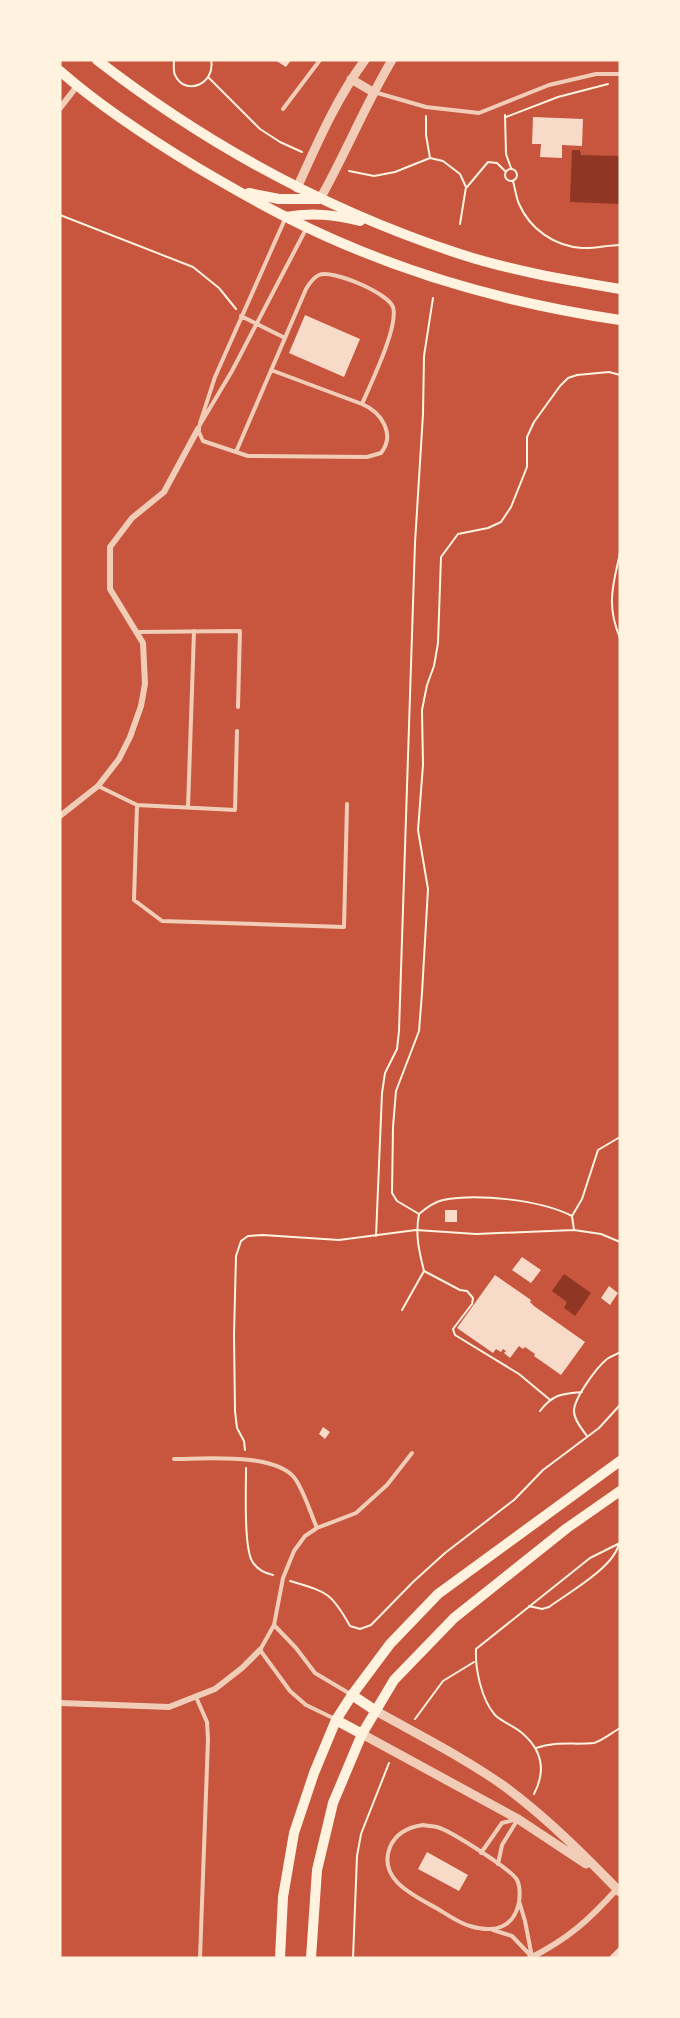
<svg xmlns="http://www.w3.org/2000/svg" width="680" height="2018" font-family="Cabin,sans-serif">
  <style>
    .water { fill: #8f3625 }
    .building { fill: #f7dbc8 }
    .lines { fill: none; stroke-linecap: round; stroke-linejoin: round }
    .path { stroke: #fff3e0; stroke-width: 2 }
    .service { stroke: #f1ccb7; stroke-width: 4 }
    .minor { stroke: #f1ccb7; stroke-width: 6 }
    .tertiary { stroke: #f1ccb7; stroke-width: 9 }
    .secondary { stroke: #fff3e0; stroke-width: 10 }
  </style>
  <rect width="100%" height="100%" fill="#c8553d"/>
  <!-- water -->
  <path class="water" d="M572 150H580L581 155 620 156V204L570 202Z
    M564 1274 591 1293 575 1316 564 1308 567 1302 552 1291Z"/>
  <!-- building -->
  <path class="building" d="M275 60H291L286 67Z
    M533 117 583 119 582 146 562 145V158L540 157 541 144H532Z
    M305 315 360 339 344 377 289 353Z
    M445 1210H457V1222H445Z
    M522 1257 541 1270 531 1283 512 1270Z
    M495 1275 531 1300 530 1302 534 1306 585 1342 561 1375 534 1356 535 1354 525 1347 523 1349 519 1346 510 1358 504 1353 506 1351 503 1349 501 1352 496 1349 493 1353 457 1328Z
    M609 1286 618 1293 610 1305 601 1298Z
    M323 1427 330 1432 325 1439 319 1434Z
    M427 1852 468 1875 459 1891 418 1869Z
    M620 1946V1958H608Z"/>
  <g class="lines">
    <!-- path -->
    <path class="path" d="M174 60C174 64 173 71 175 75 185 97 216 84 211 60
      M209 78 260 129 280 142 302 152
      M505 115 506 154 511 168
      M426 116V135L430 158
      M506 117 558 97 608 84
      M505 175a6 6 0 1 1 12 0a6 6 0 1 1-12 0Z
      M349 171 374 176 395 172 430 158 443 161 460 174 466 187 460 224
      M513 181C515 188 516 197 519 204 530 229 554 246 582 248 594 249 608 245 620 245
      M467 187 488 162 497 163 506 172
      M60 215 193 267 219 288 236 309
      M620 553C613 585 606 605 620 638
      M419 1214 397 1201 392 1193 393 1127 396 1091 419 1031 422 993 428 889 418 830 423 765 422 710 427 685 434 666 438 643 441 557 458 534 488 528 501 522 511 507 527 467V437L534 422 560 386 568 378 577 375 609 372 620 375
      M572 1216 582 1199 598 1150 620 1137
      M376 1236 382 1093 385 1073 397 1049 399 1031 415 543 423 414 424 356 433 298
      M402 1310 424 1271
      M549 1399 519 1374 455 1335 453 1329 472 1304 473 1298 467 1291 460 1290 424 1271C419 1251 415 1235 419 1214 426 1208 434 1202 443 1200 477 1193 541 1200 572 1216L574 1230
      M540 1411C553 1394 561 1394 582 1392
      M587 1436C582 1429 574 1420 574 1411 574 1398 597 1367 607 1359 611 1356 616 1355 620 1352
      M245 1450 244 1441 237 1428 235 1411 234 1335 236 1256 241 1241 248 1236 263 1235 339 1240 416 1230 476 1234 574 1230 601 1234 620 1242
      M246 1468C246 1490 244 1541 251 1559 255 1568 264 1573 273 1575
      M290 1581C327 1592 331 1592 350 1626L360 1629 371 1625 413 1582 445 1553 514 1500 543 1470 599 1428 620 1405
      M529 1606 542 1609 549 1607C568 1593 615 1567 619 1543
      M415 1719 443 1681 474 1662
      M536 1748C556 1741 574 1745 594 1743 600 1742 613 1732 620 1728
      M534 1794C546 1771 542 1750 522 1733 514 1726 502 1722 495 1715 481 1699 475 1668 476 1649L590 1558 620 1543
      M353 1958 357 1856 361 1834 389 1763"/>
    <!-- service -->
    <path class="service" d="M374 92 426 107 479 113 549 85 596 74H620
      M283 109 320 60
      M241 316 285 338
      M271 370 362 404
      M200 423 215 377 285 219
      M198 428 232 371 306 229
      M198 430 203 441 248 456 367 457 381 453C396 434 381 412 362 404 371 383 399 326 393 307 388 293 332 269 319 275 314 277 309 284 306 289L236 452
      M136 632 240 631 238 707
      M98 786 137 805 134 900 162 921 344 927 347 804
      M137 805 235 810 237 731
      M188 808 194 631
      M174 1459C204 1459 278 1452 296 1480 305 1494 310 1512 317 1528
      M274 1625 296 1648 315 1673 352 1695
      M196 1697 207 1722 208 1739 200 1958
      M335 1719 306 1705 290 1691 260 1650 274 1625 283 1578 294 1551 305 1536 317 1528 356 1513 387 1485 412 1453
      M423 1825C427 1826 432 1826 437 1827 449 1830 511 1869 517 1880 520 1886 520 1895 519 1902 514 1929 493 1933 470 1926 459 1923 448 1915 438 1909 415 1896 377 1880 390 1847 396 1833 409 1827 423 1825Z
      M481 1853 502 1823 514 1820
      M498 1864 502 1845 518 1819
      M493 1930 512 1936 532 1957 525 1921 519 1901"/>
    <!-- minor -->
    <path class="minor" d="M60 108 77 86
      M60 816 98 786 119 759 130 737 141 706 145 684 143 643 110 589V547L132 518 164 492 198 429
      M60 1703 169 1707 215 1689 242 1668 260 1650
      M530 1958C568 1939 589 1920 617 1889"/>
    <!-- tertiary -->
    <path class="tertiary" d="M351 79 373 92
      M297 188C317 144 336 99 365 60
      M320 199C346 153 365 105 392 60
      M376 1711C419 1735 463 1757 504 1786 546 1817 583 1854 620 1892
      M362 1734 518 1819 586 1864"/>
    <!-- secondary -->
    <path class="secondary" d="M97 60C207 145 328 211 460 254 512 271 567 280 620 289
      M60 71C102 108 150 139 198 168 227 185 256 202 286 217 390 270 505 303 620 320
      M249 193 279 199H319
      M286 217C312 212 335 215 360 221
      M352 1695 376 1711
      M336 1720 362 1734
      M280 1958 283 1897 294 1833 314 1773 336 1720 352 1695 390 1644 438 1594 620 1461
      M311 1958 317 1870 333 1803 362 1734 394 1680 454 1618 567 1528 620 1491"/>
  </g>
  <!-- border -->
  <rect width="680" height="2018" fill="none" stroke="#fff3e0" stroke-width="123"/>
</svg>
